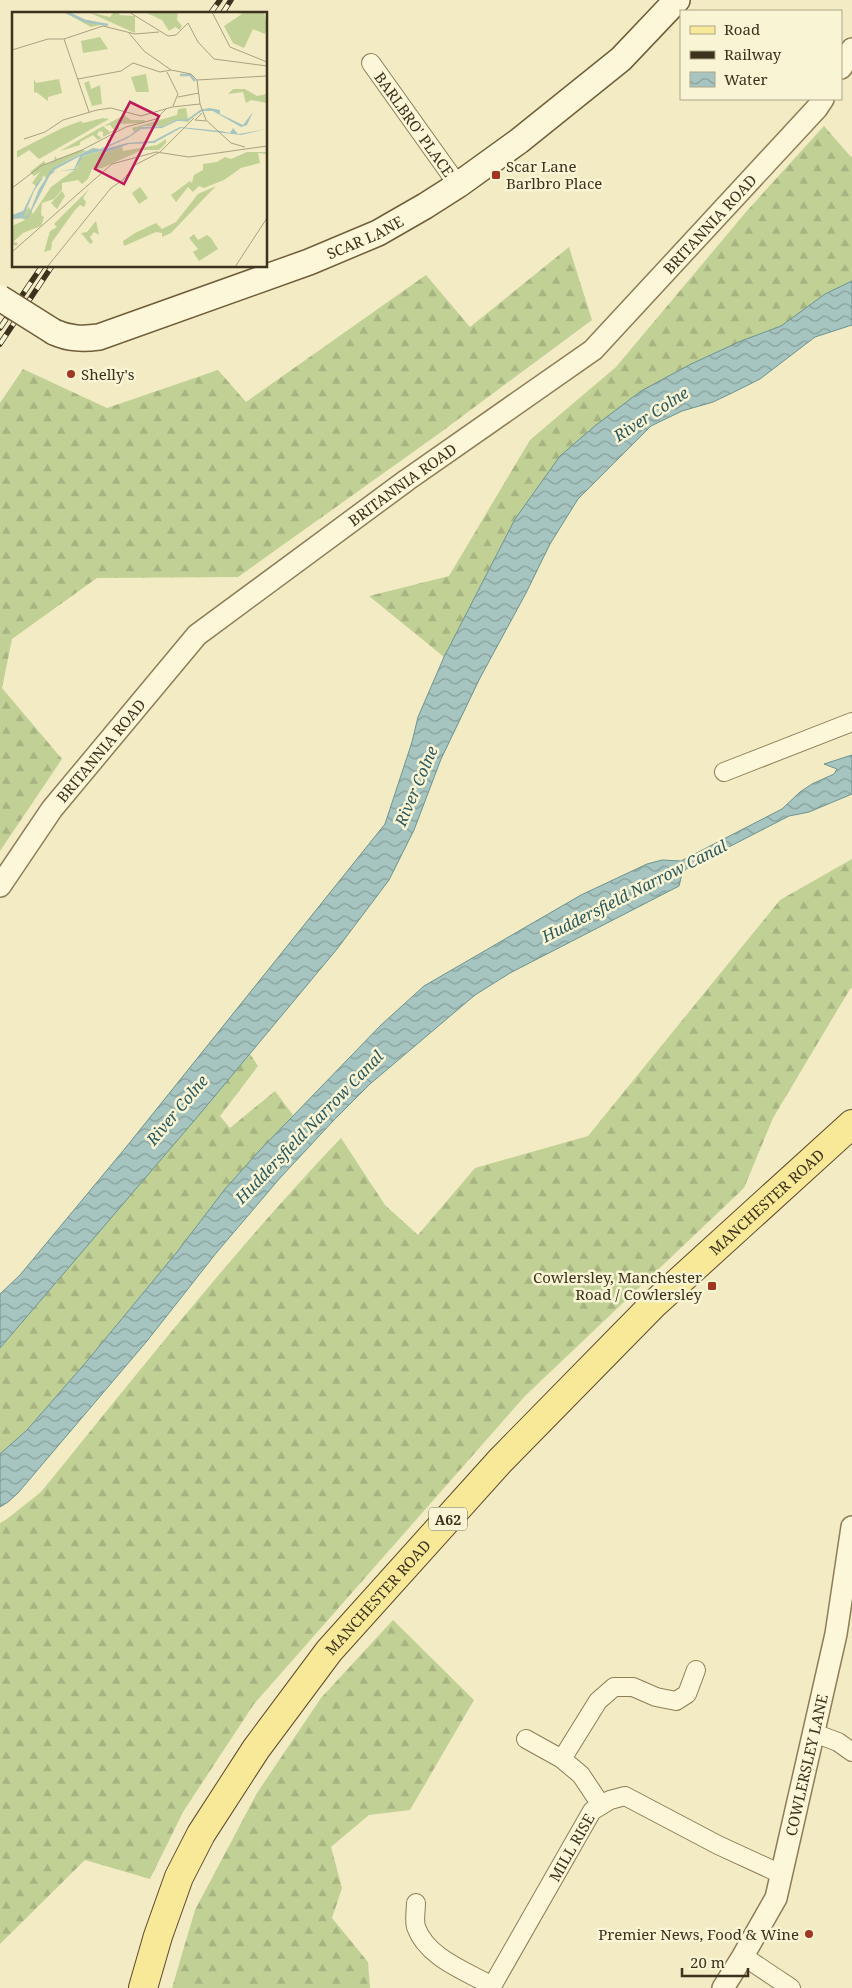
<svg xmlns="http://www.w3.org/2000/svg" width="852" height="1988" font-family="'Noto Serif',serif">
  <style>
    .forest { fill: url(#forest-firs) }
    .water { fill: url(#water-waves); stroke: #6b9490 }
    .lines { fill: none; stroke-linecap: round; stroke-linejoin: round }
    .minor-casing { stroke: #8e7d58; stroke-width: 20 }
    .tertiary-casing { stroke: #8e7d58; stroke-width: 24 }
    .secondary-casing { stroke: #705e3b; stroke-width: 28 }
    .primary-casing { stroke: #5c4a2d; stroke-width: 30 }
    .minor { stroke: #fcf7d8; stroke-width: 18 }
    .tertiary { stroke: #fcf7d8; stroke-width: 21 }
    .secondary { stroke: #fcf7d8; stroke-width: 25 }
    .primary { stroke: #f8e999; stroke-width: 28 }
    .rail-casing { stroke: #3d321d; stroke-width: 5.5 }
    .rail { stroke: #f8f4d4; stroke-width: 4; stroke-dasharray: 11; stroke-linecap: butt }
    .secondary-bridge-casing { stroke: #705e3b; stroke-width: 28; stroke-linecap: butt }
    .secondary-bridge { stroke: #fcf7d8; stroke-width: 25 }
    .poi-dot { fill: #a23623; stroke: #f8f4d4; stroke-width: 2 }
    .labels { text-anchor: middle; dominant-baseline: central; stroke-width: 5; stroke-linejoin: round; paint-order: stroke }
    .shield { fill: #f8f4d4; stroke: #756c54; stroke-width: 1 }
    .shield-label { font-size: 14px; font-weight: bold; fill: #3d321d }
    .street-label { font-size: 15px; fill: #3d321d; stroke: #f8f4d4 }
    .poi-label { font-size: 15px; fill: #3d321d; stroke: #f8f4d4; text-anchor: start }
    .water-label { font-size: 16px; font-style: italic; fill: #2b595e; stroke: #f8f4d4 }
    .inset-river { fill: none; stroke: #a6c4c0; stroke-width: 2.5 }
    .inset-road { fill: none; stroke: #aaa181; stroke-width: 1 }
    .view { fill: #c2185b; fill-opacity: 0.15; stroke: #c2185b; stroke-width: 2.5 }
    .inset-edge { fill: none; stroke: #3d321d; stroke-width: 2.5 }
  </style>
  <defs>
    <pattern id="forest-firs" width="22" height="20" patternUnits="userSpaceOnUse" patternTransform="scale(1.25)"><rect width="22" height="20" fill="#c1d196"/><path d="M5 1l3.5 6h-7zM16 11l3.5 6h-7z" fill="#a7b481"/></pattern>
    <pattern id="water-waves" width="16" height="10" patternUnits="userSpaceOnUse" patternTransform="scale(1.25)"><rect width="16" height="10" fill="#a6c4c0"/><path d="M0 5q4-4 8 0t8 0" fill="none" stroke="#88a09b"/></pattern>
  </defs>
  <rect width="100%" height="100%" fill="#f2ebc3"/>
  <!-- forest -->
  <path class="forest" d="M824 126 851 157 852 156V281L825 294 781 326 741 341 691 364 560 456 515 519 444 657 369 596 449 576 530 440 616 367 746 212Z
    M569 247 592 320 437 435 238 577 97 578 12 639 2 688 62 759 0 851V403L23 369 107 408 218 370 246 402 426 275 470 327Z
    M852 859V988L850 989 773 1118 744 1188 525 1396 254 1704 183 1812 150 1879 85 1860 0 1944V1523L7 1519 41 1492C139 1372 234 1250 341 1138L385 1205 418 1235 475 1168 588 1136 780 900Z
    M250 1054 258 1066 220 1116 230 1128 275 1091 293 1115 225 1189 177 1252 87 1361 27 1430 0 1454V1348Z
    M393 1620 474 1700 410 1810 369 1815 331 1847 342 1888 332 1918 368 1962 370 1988H172L195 1910 257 1793 321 1698Z"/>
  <!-- water -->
  <path class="water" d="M852 281V325L815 337 760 379 734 392 713 402 682 411 651 426 578 499 550 544 526 593 480 678 441 759 414 830 389 880 337 949 199 1115 0 1348V1294L20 1275 127 1146 385 824 412 742 418 717 444 657 515 519 560 456 596 425 641 391 691 364 741 341 781 326 825 294Z
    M852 755V794L809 812 789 816 686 869 682 874 679 886 510 973 475 995 370 1084 334 1120 280 1178 217 1252 147 1341 18 1493 8 1502 0 1507V1454L27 1430 87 1361 177 1252 225 1189 259 1151 381 1025 424 986 581 895 647 864 662 860 681 861 782 809 800 792 812 784 834 774 837 769 824 764Z"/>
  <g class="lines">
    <defs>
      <g id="minor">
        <path id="s1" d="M371 63 458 185"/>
        <path d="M724 772 852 722"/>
        <path d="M814 1733 838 1742 852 1752"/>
        <path d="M526 1739 562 1759 581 1775 601 1805"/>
        <path d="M562 1759 598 1701 614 1687H633L656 1697 676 1701 687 1694 696 1670"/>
        <path d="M416 1903C416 1910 414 1920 416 1927 427 1958 466 1971 492 1986"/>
        <path d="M743 1956 791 1988"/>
        <path id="s2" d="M491 1988 592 1811 610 1800 625 1796 718 1845 781 1874"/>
      </g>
      <g id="tertiary">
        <path d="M841 68 852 49"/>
        <path id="s3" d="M0 886 52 809 197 635 407 480 593 350 817 108 823 99"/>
        <path id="s4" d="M723 1988 743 1956 776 1898 836 1634 852 1527"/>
      </g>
      <g id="secondary">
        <path id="s5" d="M54 332C69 339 83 339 99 337L309 262 378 233 425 206 458 185 519 141 621 59 677 0"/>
      </g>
      <g id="primary">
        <path id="s6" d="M143 1988 158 1936 179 1877 201 1834 256 1749 329 1651 500 1461 653 1305 852 1124"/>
      </g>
    </defs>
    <!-- minor casing -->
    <use href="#minor" class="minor-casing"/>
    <!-- tertiary casing -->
    <use href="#tertiary" class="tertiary-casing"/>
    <!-- secondary casing -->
    <use href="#secondary" class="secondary-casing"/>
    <!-- primary casing -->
    <use href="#primary" class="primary-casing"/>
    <!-- minor -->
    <use href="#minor" class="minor"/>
    <!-- tertiary -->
    <use href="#tertiary" class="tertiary"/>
    <!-- secondary -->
    <use href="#secondary" class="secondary"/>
    <!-- primary -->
    <use href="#primary" class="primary"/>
    <defs>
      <path id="rail" d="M210 14 220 0
        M222 14 231 0
        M0 328 42 266
        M0 344 52 266"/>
    </defs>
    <!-- rail casing -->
    <use href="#rail" class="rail-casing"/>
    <!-- rail -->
    <use href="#rail" class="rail"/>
    <defs>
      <path id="secondary-bridge" d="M0 298 54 332"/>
    </defs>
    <!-- secondary-bridge casing -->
    <use href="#secondary-bridge" class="secondary-bridge-casing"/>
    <!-- secondary-bridge -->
    <use href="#secondary-bridge" class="secondary-bridge"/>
  </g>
  <!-- markers -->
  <g class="poi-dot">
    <rect x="491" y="170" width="10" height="10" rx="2.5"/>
    <circle cx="71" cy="374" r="5"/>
    <rect x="707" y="1281" width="10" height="10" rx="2.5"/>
    <circle cx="809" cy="1934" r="5"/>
  </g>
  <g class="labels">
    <!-- shield labels -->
    <rect class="shield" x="429" y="1507.5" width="38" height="23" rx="4"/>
    <g class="shield-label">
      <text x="448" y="1519">A62</text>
    </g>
    <!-- street labels -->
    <g class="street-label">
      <text stroke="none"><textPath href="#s1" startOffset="75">BARLBRO' PLACE</textPath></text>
      <text stroke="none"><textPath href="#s3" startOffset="979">BRITANNIA ROAD</textPath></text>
      <text stroke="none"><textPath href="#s5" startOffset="330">SCAR LANE</textPath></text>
      <text stroke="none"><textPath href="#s3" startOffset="574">BRITANNIA ROAD</textPath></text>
      <text stroke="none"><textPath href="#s3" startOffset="169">BRITANNIA ROAD</textPath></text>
      <text stroke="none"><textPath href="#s6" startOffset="1016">MANCHESTER ROAD</textPath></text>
      <text stroke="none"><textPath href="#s6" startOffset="461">MANCHESTER ROAD</textPath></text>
      <text stroke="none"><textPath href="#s4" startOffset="241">COWLERSLEY LANE</textPath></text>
      <text stroke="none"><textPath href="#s2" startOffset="162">MILL RISE</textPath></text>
    </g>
    <!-- poi labels -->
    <g class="poi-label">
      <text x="506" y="166">Scar Lane<tspan x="506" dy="17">Barlbro Place</tspan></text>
      <text x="81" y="374">Shelly's</text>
      <text x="702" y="1277" text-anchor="end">Cowlersley, Manchester<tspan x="702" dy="17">Road / Cowlersley</tspan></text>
      <text x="799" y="1934" text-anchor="end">Premier News, Food &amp; Wine</text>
    </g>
    <!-- water labels -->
    <g class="water-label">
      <text transform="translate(651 414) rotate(-33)">River Colne</text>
      <text transform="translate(416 786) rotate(-67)">River Colne</text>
      <text transform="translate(634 891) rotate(-27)">Huddersfield Narrow Canal</text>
      <text transform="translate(177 1110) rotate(-50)">River Colne</text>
      <text transform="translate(309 1127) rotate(-46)">Huddersfield Narrow Canal</text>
    </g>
  </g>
  <!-- overview -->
  <g transform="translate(12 12)">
    <rect width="255" height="255" fill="#f2ebc3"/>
    <path d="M133 0H166L165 8 170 14 168 18 163 15 157 19 150 8ZM88 25 96 37 71 41 69 29ZM22 67 24 71 47 67 50 81 36 85V89L24 80 22 81ZM77 69 79 77 88 73 90 92 80 94 72 71ZM128 175 136 186 127 192 120 181ZM50 179 53 184 45 197 39 191ZM182 222 186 228 195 223 199 226 206 237 187 249 181 240 186 237 177 226Z" fill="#c1d196"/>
    <path d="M52 0 62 5 93 12 79 15ZM76 0 98 5 101 1 108 0 107 3 123 4V21ZM233 0H252L255 14 239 2 232 10ZM221 77H233L245 84 255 82V91L239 88 234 91 231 80 216 82ZM174 96 176 107 184 101 176 110 163 108 152 114H131L122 120 120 116 165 103 166 97ZM112 103 119 108H133L132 111 107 112V117L91 125V120L87 119 85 123 90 126 86 128 81 123 68 130V133L48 139 91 114 98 120 102 118 98 113 92 114ZM91 106 97 107 27 147 17 138 5 146V139L50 116 69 109 71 111ZM154 127V131L147 138H130L90 156 80 157 76 167 70 172 66 168 50 171V178L42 187 30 191 29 203 32 205 29 214 11 221 1 230 6 231 4 234 0 232V214L13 208 8 205 17 195 21 202 39 175 65 156 69 145 88 139 93 141 110 134 111 139 145 133ZM70 138 74 139 42 155 43 158 34 167 32 163 24 174 20 171 28 160 22 164 18 160 32 149 34 152 42 149 43 144 45 147ZM235 140H255V142L246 141 248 151 229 156 212 168 192 176 187 174 181 180 176 175 164 190 159 183 178 169 180 171 182 163 191 158V152L205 150 213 145 219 147ZM204 174 159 221 150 225V221L144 220 112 234 111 229 123 221 144 211 150 217 164 210 186 182ZM77 177 71 186 74 190 72 195 68 193 63 198 40 230 39 238 32 240 38 219 45 215 42 212ZM84 209 87 223 82 220 78 225 81 230 78 232 69 221 75 220Z" fill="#c1d196"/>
    <path d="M223 0H238L255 14 253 22 241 17 232 36 221 31 212 14 230 2ZM134 62 137 80H124L119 65Z" fill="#c1d196"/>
    <path d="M197 96 208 98V102L231 113 241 100 235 113 229 115 201 99H190L176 109H165L150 116 129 117 116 126 89 138 115 131 141 129 168 115 209 119 218 121 221 116 226 122 255 117 229 123 169 116 142 131 117 132 92 141 88 139 71 144 63 158 44 159 38 163 16 206 0 207V203L11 199 25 171 42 155 81 136 88 137 117 124 129 115 152 114 163 108 176 107 188 98ZM68 144 62 157 38 160 27 177 17 202 11 206 22 179 33 163Z" fill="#a6c4c0" fill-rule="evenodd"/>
    <path class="inset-river" d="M54 0 73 9M73 9 96 13M168 63H178L183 69"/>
    <path class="inset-road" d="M117 0 156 24 164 23 176 11 186 30 202 47 255 54M200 0 218 35 255 50M117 21 132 39 159 58 179 62 185 68M52 27 77 100M0 38 36 27H52L91 14 123 22 147 20M155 60 166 82 161 94M66 67 109 59 121 51 148 60 159 58M185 68 255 64M185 68 188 92M166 85 187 81M190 101 183 108 194 109M12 127 33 120 51 108 85 98 99 96 129 104 160 95 188 92 194 108 219 131 233 135M0 176 29 154 70 138 114 115 144 107 154 97M0 240 100 152 144 140 177 145 255 134M35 255 99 176 111 168 123 153 148 140 182 106M223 255 255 206"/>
    <path class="view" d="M118 90 147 104 112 172 83 157Z"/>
    <rect width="255" height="255" class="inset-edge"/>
  </g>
  <!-- legend -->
  <rect x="680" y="10" width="162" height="90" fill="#f8f4d4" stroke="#ada68b"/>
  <rect x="690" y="26" width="25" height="8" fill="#f8e999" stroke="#ada68b"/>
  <text x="724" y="35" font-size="15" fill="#3d321d">Road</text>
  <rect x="690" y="51" width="25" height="8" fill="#3d321d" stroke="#ada68b"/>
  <text x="724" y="60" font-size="15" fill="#3d321d">Railway</text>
  <rect x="690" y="72" width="25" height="15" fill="url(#water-waves)" stroke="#ada68b"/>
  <text x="724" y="85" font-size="15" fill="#3d321d">Water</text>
  <!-- scale -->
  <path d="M682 1968v8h66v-8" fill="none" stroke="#3d321d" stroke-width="2.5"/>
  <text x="690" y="1968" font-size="15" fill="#3d321d" stroke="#f8f4d4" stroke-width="4" paint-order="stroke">20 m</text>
</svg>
